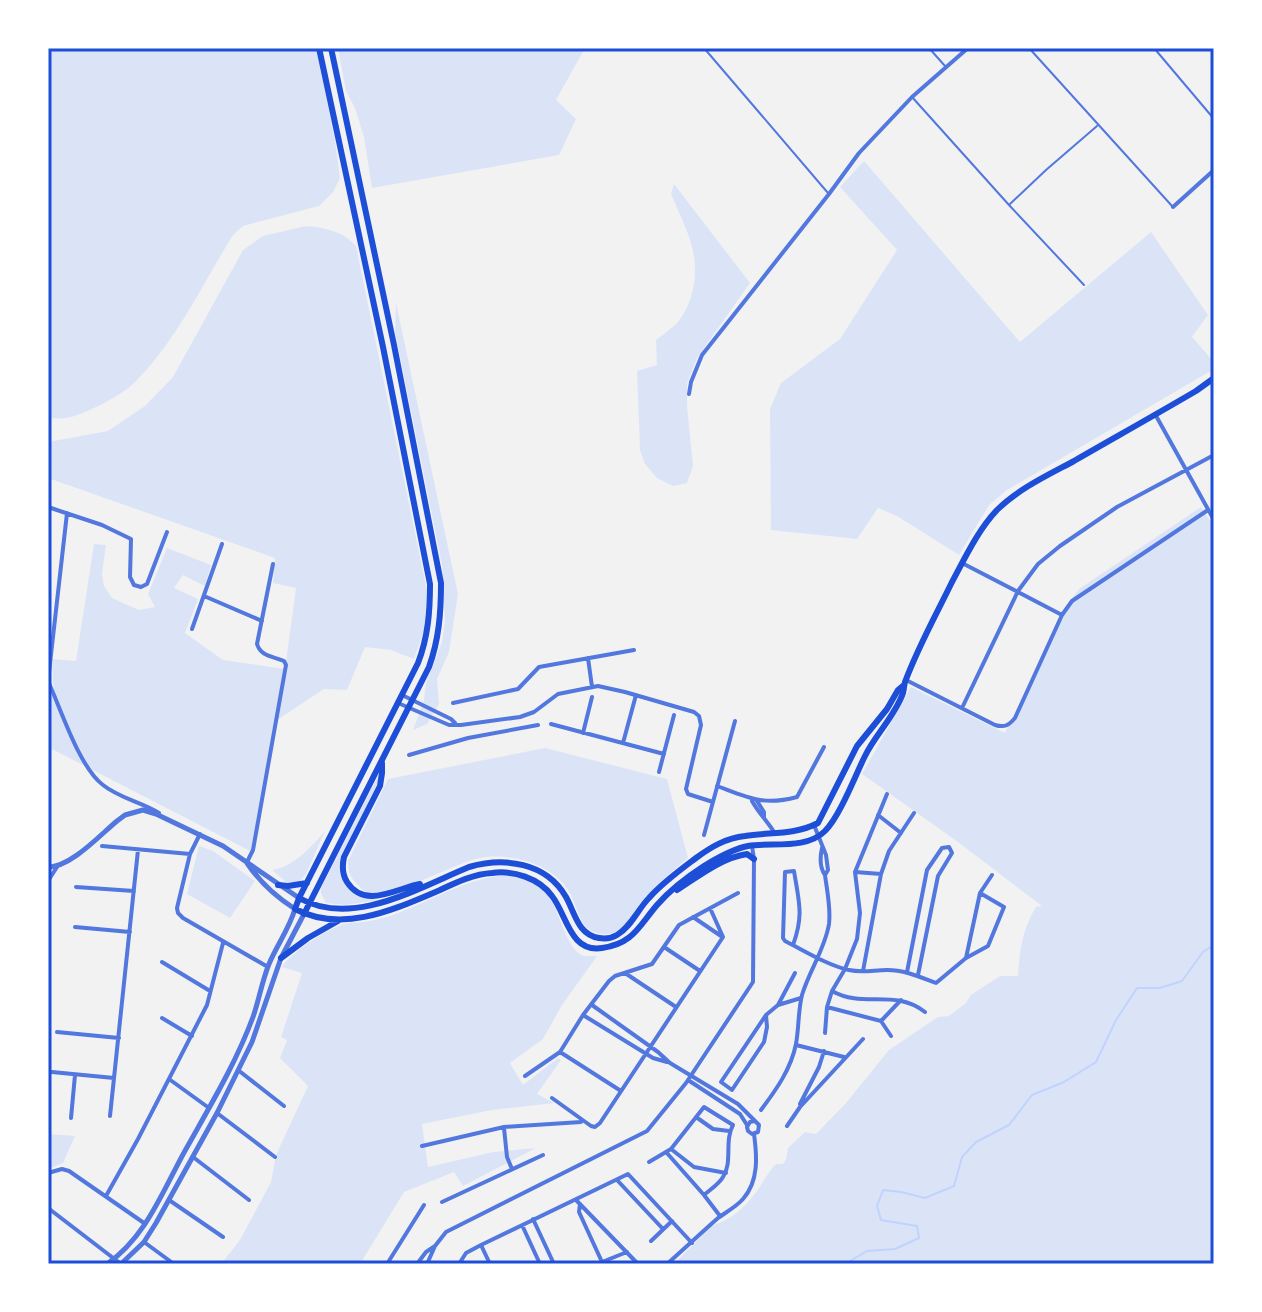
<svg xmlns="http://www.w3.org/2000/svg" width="1262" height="1312" font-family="'PT Sans Narrow',sans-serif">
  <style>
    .green { fill: #dbe4f7 }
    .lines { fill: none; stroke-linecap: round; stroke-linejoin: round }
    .stream { stroke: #bfd3fe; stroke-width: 2 }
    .service { stroke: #5277de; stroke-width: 2 }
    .minor { stroke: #5277de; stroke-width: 4 }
    .tertiary { stroke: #5277de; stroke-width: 5 }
    .secondary { stroke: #1d4ed8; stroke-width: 6 }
    .neatline { fill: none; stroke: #1d4ed8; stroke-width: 3 }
  </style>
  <rect width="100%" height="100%" fill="#f2f2f2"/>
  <!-- green -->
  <path class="green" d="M48 48H317L335 141 340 178 333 192 319 206 243 226 233 235C202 285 176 342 133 384 121 396 83 415 67 418 61 419 54 418 48 418Z
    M338 48H585L556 100 576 119 559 155 372 188 364 137 355 108 346 91Z
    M864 161 1020 342 1151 232 1208 315 1192 337 1214 362V369L1007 490 989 505 959 555 897 516 878 508 857 539 771 530 770 409 781 383 840 339 897 250 840 187Z
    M674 184 750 283 697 358 687 384V406L693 466 687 483 673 486 657 478 645 464 640 450 637 371 657 365 656 340C662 335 670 330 676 324 683 317 688 306 691 297 703 256 686 230 671 194Z
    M306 226C326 228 342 231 356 246L428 596 425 627 414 659 391 650 365 647 347 690 324 689 277 720 254 853 48 747V697L55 695 53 683 52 659 76 661 94 544 106 545 102 574 104 586 112 598 139 610 155 607 148 594 167 548 211 565 205 586 183 575 174 588 198 599 185 633 223 660 285 669 296 588 273 583 275 558 48 478V442L108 431 145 406 173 377 243 250 263 236Z
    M396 303 458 594 449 652 437 679 439 704 427 724 413 730 424 700 426 683 442 642 445 621 442 565 395 332Z
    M1201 507 1214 527V1264H675C685 1251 699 1241 708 1227 734 1219 746 1207 761 1185 766 1177 770 1170 776 1164H783L786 1159 788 1148 805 1132 816 1134 846 1103 889 1050 938 1017 949 1016 966 1003 971 995 1000 976H1018C1020 950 1022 930 1036 907L1042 906 958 842 862 774 911 687 1005 733 1067 605 1079 589Z
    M545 748 667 779 688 858C672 871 657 885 643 900 634 909 628 926 616 932 607 936 594 934 587 928 579 920 576 905 571 895 556 865 512 852 480 858 453 863 390 902 364 891 361 889 358 885 356 883 349 876 348 870 348 861L388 779Z
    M379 774V780L343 855 344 878 365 897 378 900 345 905 326 903 321 893V888Z
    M325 831 306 874 299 882H286L272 870C294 867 311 847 325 831Z
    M199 846 213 851 255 881 230 918 187 894Z
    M505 875C519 877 535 882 545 892 560 907 565 950 584 956 586 956 595 956 597 956L562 1005 543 1039 510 1063 523 1085 558 1058 561 1060 537 1094 554 1103 492 1110 422 1124 428 1167 493 1152 536 1148 463 1186 454 1172 404 1192 360 1264H221L240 1240 271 1182 276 1155 308 1086 280 1058 287 1040 281 1037 302 973 282 967C291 952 327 929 344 924 349 922 356 923 362 922 372 921 383 918 393 915 431 901 464 879 505 875Z
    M48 1134 75 1136 63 1163 48 1169Z"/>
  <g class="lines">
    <!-- stream -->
    <path class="stream" d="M845 1264 867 1251 895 1249 919 1238 917 1226 881 1220 877 1206 883 1190 901 1192 925 1198 954 1186 962 1157 976 1142 1009 1125 1032 1095 1064 1082 1096 1062 1116 1020 1137 988H1160L1182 981 1203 952 1214 945"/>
    <!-- service -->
    <path class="service" d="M704 48 828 193
      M929 48 945 66
      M1029 48 1172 206
      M1154 48 1214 119
      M912 97 1009 205 1084 285
      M1010 204 1046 170 1097 126"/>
    <!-- minor -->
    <path class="minor" d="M1173 207 1214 170
      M689 394 691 382 702 355 829 194 859 153 912 97 968 48
      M1155 414 1214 520
      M48 507 102 525 131 539 130 577 134 585 141 587 147 584 167 532
      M962 563 1062 615
      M204 596 262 621
      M192 629 222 544
      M588 658 592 687
      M906 680 995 725C1005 728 1009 725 1015 718L1062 615 1072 601 1208 510
      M48 681C61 709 79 767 103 785 119 798 141 802 159 813
      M48 681 67 513
      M402 695 451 719 455 723
      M398 703 449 725H461L520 717 534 712 558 694 598 686 625 692 694 712 699 716 701 725 686 789 688 794 713 802
      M453 703 518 689 539 667 634 650
      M962 708 1018 591 1038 564 1060 546 1117 507 1214 455
      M551 724 664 754
      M583 733 592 697
      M623 743 636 695
      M409 755 468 738 538 725
      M659 772 674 715
      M717 786C749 798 763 806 797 797L824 747
      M752 801C758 812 767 821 774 832
      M757 801 764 812V817
      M878 815 901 833
      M814 825 826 855 828 870 825 875
      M200 834 190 854 177 908 178 913 183 918 268 967
      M704 835 735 721
      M102 846 190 854
      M247 862 253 850 286 665 284 661C273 656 261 657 257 644L273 564
      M855 872 881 874
      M48 881 57 867
      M76 887 134 891
      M693 917 721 936
      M75 927 130 932
      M793 945C804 915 799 902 794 871L785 872 783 938 785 941C805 951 827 965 849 970 862 973 874 970 887 970 905 970 920 977 936 983L966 958 988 946 1004 907 980 893
      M664 947 700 971
      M966 958 980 893 992 875
      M162 962 210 991
      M863 971 881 874 889 851 914 813
      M907 972 927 870 942 848 949 847 952 853 938 876 918 975
      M625 973 676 1007
      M832 991C864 1009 894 988 925 1012
      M592 1005 658 1052 670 1063 738 1104 759 1125 758 1132 752 1134 748 1131 747 1127 750 1122 754 1121
      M778 1005 801 998
      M827 1007 881 1021 891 1036
      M583 1015 653 1058 667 1062
      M766 1015 767 1027 764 1042 732 1090 721 1082 766 1015 778 1005 795 973
      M162 1018 192 1036
      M881 1021 901 1000
      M57 1032 119 1038
      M825 1033 827 1007 832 991 845 969 857 939 860 913 855 872 887 794
      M796 1045 844 1057
      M560 1052 621 1091
      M238 1070 284 1106
      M52 1072 114 1078
      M525 1076 560 1052 583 1015 609 981 615 976 652 964 679 925 738 893
      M169 1079 209 1108
      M688 1080 740 1114 747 1125
      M552 1098 591 1126 595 1127 600 1123 723 937 710 908
      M800 1104 819 1067 824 1051
      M761 1110C776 1090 791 1069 796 1044 799 1028 798 1011 802 995 809 971 825 949 829 924 831 908 827 891 825 875 820 868 820 857 822 848
      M217 1113 275 1157
      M110 1116 138 850
      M696 1117 713 1129 729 1131
      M71 1118 75 1075
      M787 1126 800 1107 863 1039
      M504 1128 507 1157 512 1169
      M422 1146 504 1127 581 1122
      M671 1149 694 1167 726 1173
      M666 1152 704 1195 720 1216
      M193 1157 249 1200
      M649 1162 671 1149 704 1107 733 1125C724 1141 733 1162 723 1177 719 1184 711 1189 704 1195
      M48 1173 62 1169 69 1171 144 1223
      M617 1180 663 1229
      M106 1196 138 1139 207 1005 223 943
      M169 1200 223 1237
      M576 1200 638 1264
      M442 1202 543 1155
      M580 1204 579 1212 602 1262
      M48 1208 121 1264
      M533 1219 554 1264
      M522 1225 540 1264
      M651 1241 672 1221
      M144 1242 174 1264
      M481 1245 490 1264
      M48 1262 51 1264
      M387 1264 424 1205
      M417 1264 426 1252 435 1246
      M427 1264 435 1246 446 1232 647 1131 686 1083 753 982 754 859 752 846
      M459 1264 466 1253 481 1245 628 1174 692 1243
      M597 1264 627 1252
      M667 1264C684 1249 701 1233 718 1218 726 1212 736 1207 743 1199 759 1181 757 1156 754 1134"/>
    <!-- tertiary -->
    <path class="tertiary" d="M48 867C71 867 100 835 117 821L125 815 143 810 156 814 223 846 299 898
      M107 1264C147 1236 163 1190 186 1149 210 1106 236 1063 253 1017 259 1000 262 981 269 964 277 945 289 929 295 909 276 897 259 881 247 863
      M121 1264 144 1242 156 1223 217 1113 252 1042 281 958 304 914"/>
    <!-- secondary -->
    <path class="secondary" d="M319 48 383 347 430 584C430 612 428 637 418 663L299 898 295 909C343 934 395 909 440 890 457 882 474 874 492 873 513 870 539 878 552 896 567 915 570 953 602 948 633 944 639 926 657 905 670 890 687 877 704 866 717 858 733 849 748 846 772 842 806 850 825 831 840 816 855 776 865 756 875 735 895 716 903 693 904 690 904 685 905 682 918 647 936 615 952 582 965 558 978 530 997 510 1018 489 1048 475 1074 461 1114 438 1155 415 1196 391L1214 378
      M382 763V773L380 786 344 857C342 866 342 874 347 882 365 910 397 888 420 884
      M278 885 288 886 307 883
      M677 890C699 876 721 858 747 854L754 859
      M299 898C352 928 418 888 469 867 504 857 546 862 566 897 575 913 578 935 599 938 605 939 612 938 617 935 631 927 638 909 649 898 662 883 680 870 696 858 711 847 726 838 745 836 770 832 795 835 818 823L857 746 887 709 898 690 904 685
      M304 914 429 667C439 639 441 613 441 583L394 345 331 48
      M281 958 308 938 338 921"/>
  </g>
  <!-- border -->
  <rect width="1262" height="1312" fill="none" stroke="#ffffff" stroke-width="100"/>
  <rect x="50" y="50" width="1162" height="1212" class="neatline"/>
</svg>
